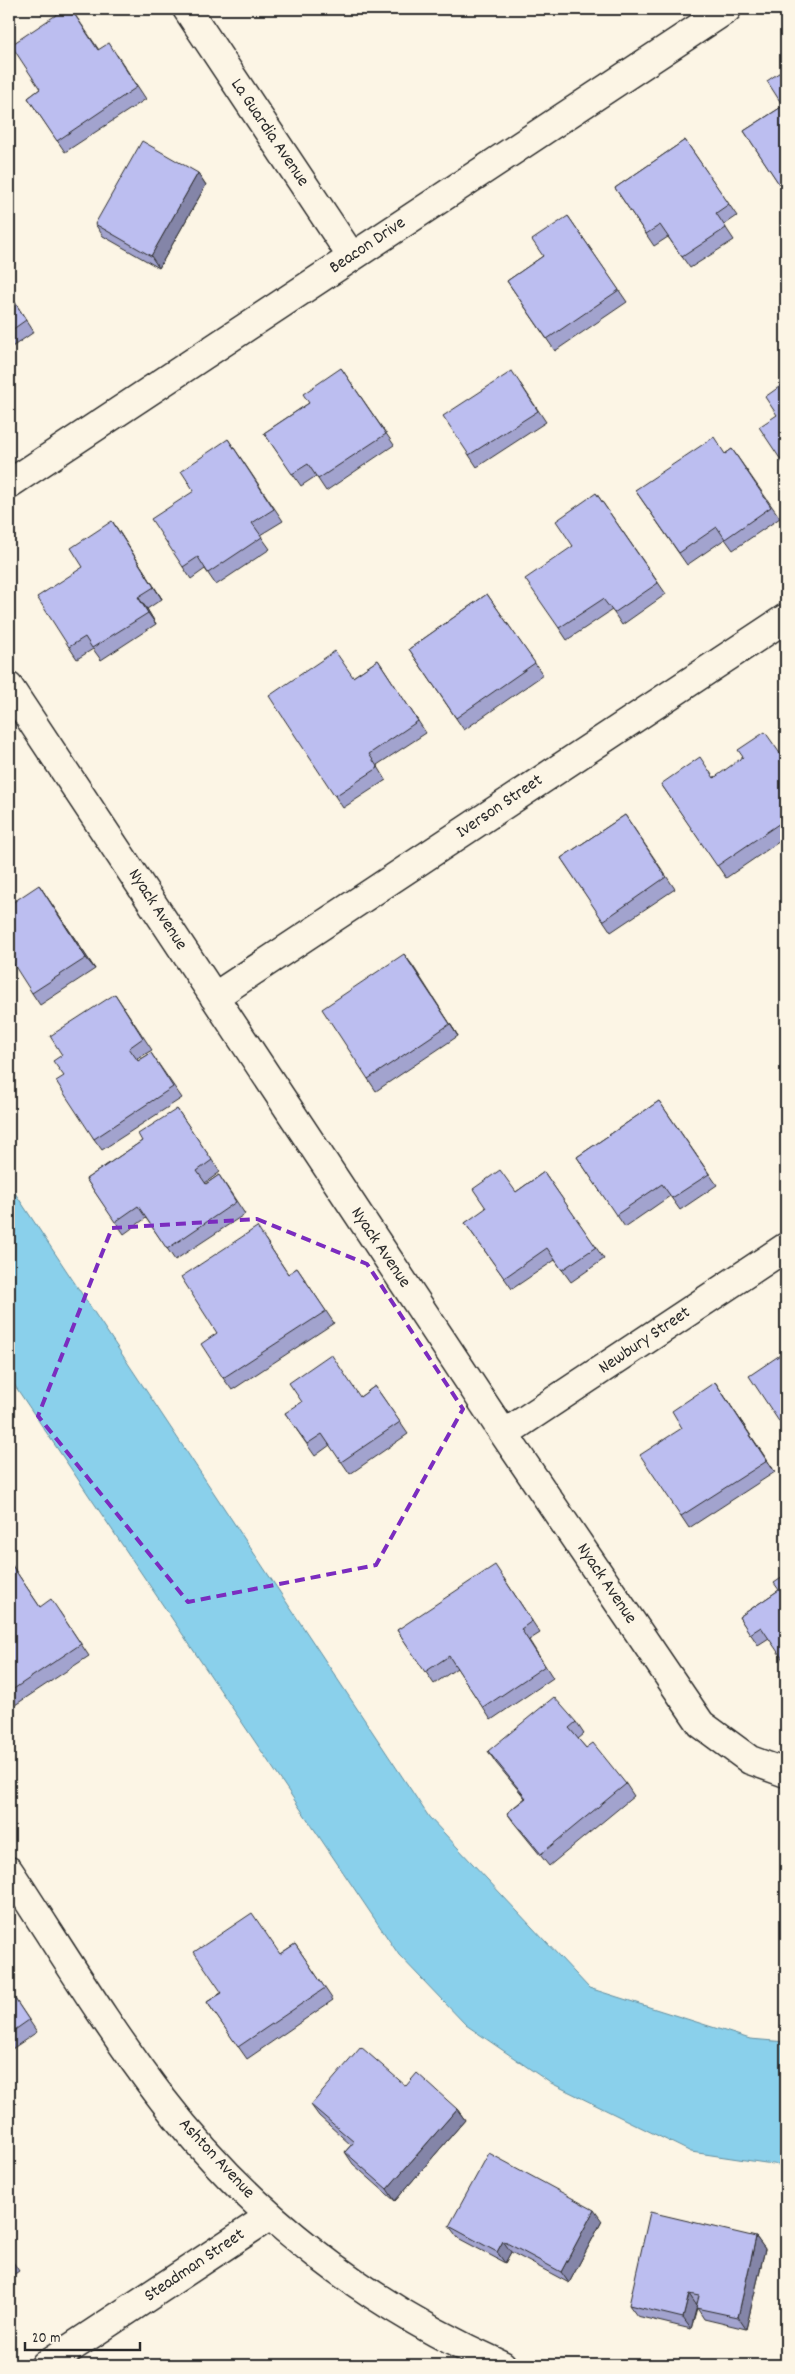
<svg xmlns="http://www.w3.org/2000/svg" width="795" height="2374" font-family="Dekko,sans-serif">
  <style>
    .water { fill: #8ad0eb; stroke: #648e9e }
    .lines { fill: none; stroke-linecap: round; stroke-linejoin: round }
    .street-casing { stroke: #2b2b2b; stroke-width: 31 }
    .street { stroke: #fcf5e5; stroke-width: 28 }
    .wall { fill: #a2a3ce; stroke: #2b2b2b }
    .shaded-wall { fill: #8485a8; stroke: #2b2b2b }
    .building { fill: #bcbef0; stroke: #2b2b2b }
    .marked { fill: none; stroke: #7b2cbf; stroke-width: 4; stroke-dasharray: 10 6; stroke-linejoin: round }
    .labels { text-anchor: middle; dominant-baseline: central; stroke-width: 4; stroke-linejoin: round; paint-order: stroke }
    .street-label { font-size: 18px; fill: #2b2b2b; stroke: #fcf5e5 }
  </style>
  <rect width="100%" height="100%" fill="#fcf5e5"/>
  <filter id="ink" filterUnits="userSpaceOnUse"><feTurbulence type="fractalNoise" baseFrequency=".02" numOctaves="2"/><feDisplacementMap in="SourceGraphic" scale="10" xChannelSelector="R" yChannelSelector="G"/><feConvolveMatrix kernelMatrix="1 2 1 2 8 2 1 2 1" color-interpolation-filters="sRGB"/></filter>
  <g filter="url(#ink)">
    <!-- water -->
    <path class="water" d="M9 1184 429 1817 589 1988 750 2039 786 2042V2166L691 2152 549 2082 466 2025 399 1955 9 1377Z"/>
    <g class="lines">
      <defs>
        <path id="street" d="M187 9 352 257
          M9 484 727 9
          M9 687 504 1434 701 1724 750 1760 786 1773
          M214 997 786 618
          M504 1434 786 1247
          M9 1871C59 1947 107 2027 163 2100 251 2215 369 2306 502 2365
          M45 2365 270 2216"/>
      </defs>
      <!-- street casing -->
      <use href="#street" class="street-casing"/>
      <!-- street -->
      <use href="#street" class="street"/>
    </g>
    <!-- wall -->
    <path class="wall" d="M71 9 99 50 117 55 146 99 65 152 28 98 40 89Z
      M786 68V194L744 131 783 106Z
      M685 140 737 216 724 225 734 240 690 268 668 237 654 246 615 188Z
      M198 173 206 185 159 268 103 236 95 224Z
      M568 216 627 302 555 351 507 281 543 256Z
      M9 293 34 332 9 349Z
      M341 368 394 445 326 491 316 476 301 486 264 433 309 403Z
      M520 383 546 422 477 467 469 455Z
      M228 439 283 521 260 535 270 549 216 585 205 569 191 579 183 567 194 491Z
      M732 449 780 518 733 550 725 539 687 565 635 490 725 454Z
      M596 493 666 594 622 625 612 610 567 640 559 628 573 546Z
      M112 521 162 599 147 609 156 624 101 660 93 649 77 659 69 647 83 567Z
      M487 594 543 675 464 730 409 649Z
      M378 660 426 733 377 765 386 780 343 808 335 796 353 677Z
      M786 762V837L726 878 661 784 714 777Z
      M625 815 675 889 611 932 561 858Z
      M39 885 95 969 40 1005 32 993Z
      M404 954 458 1036 376 1091 368 1079Z
      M115 994 152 1050 137 1059 138 1061 151 1053 182 1098 102 1150 94 1139 64 1076Z
      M659 1101 717 1185 680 1210 670 1196 625 1227 577 1157Z
      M177 1109 220 1172 205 1183 206 1184 219 1175 245 1214 175 1260 146 1218 124 1234 86 1179 142 1141Z
      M544 1172 604 1259 571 1282 555 1260 512 1289 465 1223 516 1192Z
      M265 1239 288 1274 297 1268 334 1323 232 1390 223 1378 217 1333Z
      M715 1382 775 1472 689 1528 681 1516 682 1428Z
      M375 1386 408 1434 350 1474 330 1445 315 1456 285 1413 360 1397Z
      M9 1561 40 1607 59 1611 89 1656 9 1709Z
      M503 1577 540 1633 529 1640 553 1678 491 1720 457 1668 434 1684 397 1630Z
      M779 1590 769 1638 758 1645 739 1617Z
      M576 1722 584 1734 578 1739 586 1748 626 1784 634 1796 549 1866 515 1824 507 1813 525 1798 496 1763 488 1751Z
      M295 1944 333 2000 247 2059 207 2002Z
      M9 1990 37 2032 9 2051Z
      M406 2086 457 2109 465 2120 395 2201 353 2164 345 2152 351 2145 319 2116 311 2105Z
      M602 2221 569 2283 511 2252 505 2263 458 2238 449 2226Z
      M756 2237 765 2249 746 2329 704 2319 697 2308 691 2329 637 2316 629 2305Z
      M9 2256 19 2271 9 2278Z"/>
    <!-- shaded-wall -->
    <path class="shaded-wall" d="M198 173 206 185 159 268 151 256Z
      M112 521 120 533 162 599 154 587Z
      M138 597 147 609 156 624 148 613Z
      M39 885 95 969 86 958Z
      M404 954 413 966 458 1036 450 1024Z
      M715 1382 775 1472 767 1461Z
      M457 2109 465 2120 395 2201 387 2189Z
      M594 2210 602 2221 569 2283 561 2272Z
      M756 2237 765 2249 746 2329 738 2317Z
      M503 2241 511 2252 505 2263 497 2252Z
      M689 2294 697 2306 691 2329 683 2318Z"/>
    <!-- building -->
    <path class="building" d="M65 9H71L98 50 109 43 137 87 57 141 28 98 40 89 11 45Z
      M786 68V184L781 187 744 131 783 106 767 81Z
      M685 140 729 204 716 213 726 228 682 257 660 225 646 234 615 188Z
      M142 141 198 173 151 256 95 224Z
      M568 216 619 290 547 339 507 281 543 256 532 240Z
      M9 293 26 320 9 332Z
      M341 368 386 434 318 479 308 464 292 474 264 433 309 403 303 394Z
      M512 371 538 411 469 455 443 416Z
      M786 382V465L785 466 759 427 777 415 765 397Z
      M714 437 725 454 732 449 771 507 725 539 717 527 679 553 635 490Z
      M228 439 274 509 252 523 262 537 208 573 198 557 183 567 151 519 194 491 181 471Z
      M596 493 658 583 614 613 603 599 559 628 525 579 573 546 556 521Z
      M112 521 154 587 138 597 148 613 92 648 85 637 69 647 37 597 83 567 71 548Z
      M487 594 535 663 456 718 409 649Z
      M335 651 353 677 378 660 418 721 369 754 378 768 335 796 269 696Z
      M765 732 786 762V794L781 797 786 805V819L717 866 661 784 700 757 714 778 743 757 738 750Z
      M625 815 666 877 603 921 561 858Z
      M39 885 86 958 32 993 9 957V905Z
      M404 954 450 1024 368 1079 322 1009Z
      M115 994 143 1038 129 1048 138 1061 151 1053 173 1087 94 1139 56 1081 64 1076 53 1061 62 1055 50 1036Z
      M659 1101 709 1174 672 1198 662 1184 616 1215 577 1157Z
      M177 1109 212 1160 197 1171 206 1184 219 1175 236 1202 167 1249 138 1206 115 1222 86 1179 142 1141 138 1134Z
      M500 1170 516 1192 544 1172 596 1247 562 1270 547 1248 504 1278 465 1223 486 1208 473 1189Z
      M257 1227 288 1274 297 1268 326 1311 223 1378 201 1344 217 1333 181 1277Z
      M786 1351V1432L749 1376Z
      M331 1354 360 1397 375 1386 400 1422 341 1462 322 1434 307 1444 285 1413 302 1402 289 1383Z
      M715 1382 767 1461 681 1516 640 1455 682 1428 672 1411Z
      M9 1561 40 1607 51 1599 81 1644 9 1692Z
      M495 1565 532 1621 521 1629 545 1666 483 1708 449 1656 425 1672 397 1630Z
      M786 1575V1664L761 1627 750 1634 739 1617 779 1590 774 1583Z
      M554 1697 576 1722 569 1728 586 1748 593 1743 626 1784 541 1854 507 1813 526 1798 488 1751Z
      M252 1913 280 1954 295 1944 325 1988 238 2047 207 2002 222 1993 194 1952Z
      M9 1990 29 2020 9 2034Z
      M361 2047 406 2086 417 2073 457 2109 387 2189 345 2152 354 2142 311 2105Z
      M489 2153 594 2210 561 2272 503 2241 497 2252 449 2226Z
      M650 2212 756 2237 738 2317 696 2308 699 2296 689 2294 683 2318 629 2305Z"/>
  </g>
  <!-- marked area -->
  <path class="marked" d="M257 1219 367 1264 463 1409 376 1565 188 1602 38 1416 112 1228Z"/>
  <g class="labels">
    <!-- street labels -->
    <g class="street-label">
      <text transform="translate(269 133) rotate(56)">La Guardia Avenue</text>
      <text transform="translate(368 246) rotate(-34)">Beacon Drive</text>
      <text transform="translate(500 807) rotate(-34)">Iverson Street</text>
      <text transform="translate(157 910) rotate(57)">Nyack Avenue</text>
      <text transform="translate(380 1248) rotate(56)">Nyack Avenue</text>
      <text transform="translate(645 1341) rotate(-34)">Newbury Street</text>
      <text transform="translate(606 1584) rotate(56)">Nyack Avenue</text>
      <text transform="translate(216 2159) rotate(47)">Ashton Avenue</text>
      <text transform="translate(195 2266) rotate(-34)">Steadman Street</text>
    </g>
  </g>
  <!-- margin -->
  <rect width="795" height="2374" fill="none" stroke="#fcf5e5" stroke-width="30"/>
  <rect x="15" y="15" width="765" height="2344" fill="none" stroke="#2b2b2b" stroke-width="2" filter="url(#ink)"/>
  <!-- scale -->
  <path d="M25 2342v8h115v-8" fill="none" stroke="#2b2b2b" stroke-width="2.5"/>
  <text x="32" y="2342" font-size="15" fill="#2b2b2b" stroke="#fcf5e5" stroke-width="4" paint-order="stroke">20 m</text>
</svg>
